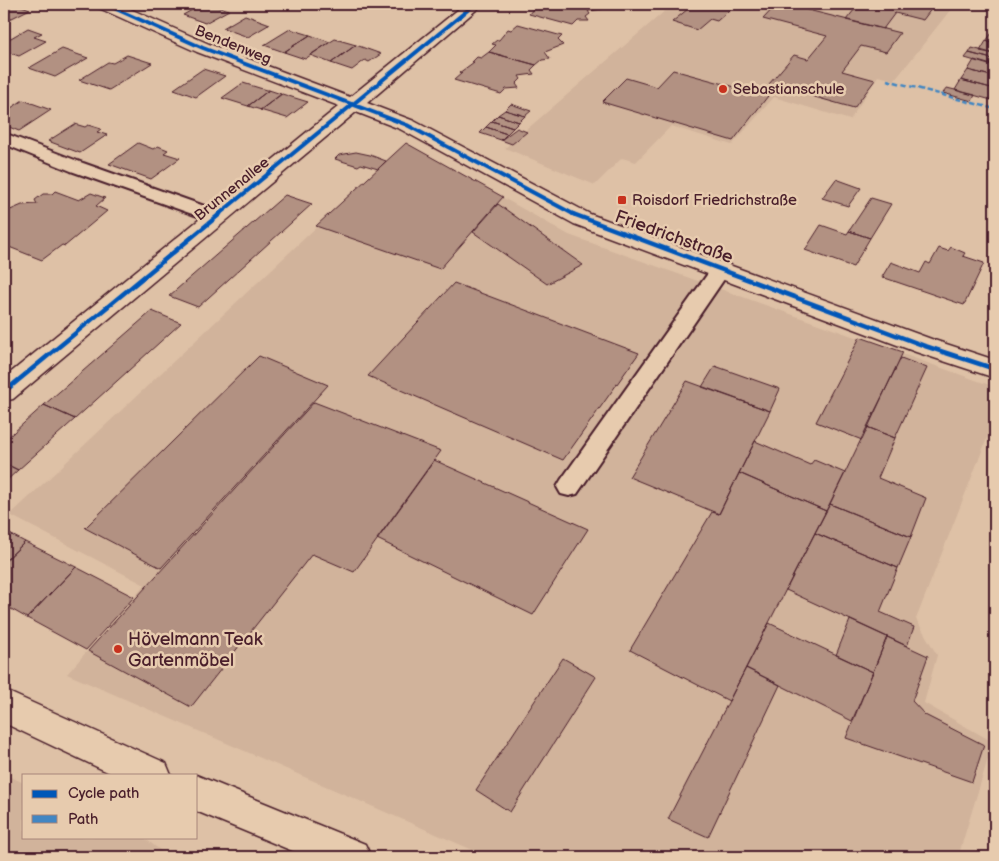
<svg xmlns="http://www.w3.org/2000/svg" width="999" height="861" font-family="'Balsamiq Sans',sans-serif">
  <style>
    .built { fill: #d1b39b }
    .building { fill: #b29182; stroke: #4a1f2b }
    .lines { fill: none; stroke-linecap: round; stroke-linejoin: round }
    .service-casing { stroke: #4a1f2b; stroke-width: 4 }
    .minor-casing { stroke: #4a1f2b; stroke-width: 3 }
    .tertiary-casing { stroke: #4a1f2b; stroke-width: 3 }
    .service { fill: #e7cbae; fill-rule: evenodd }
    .minor { fill: #e7cbae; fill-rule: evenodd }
    .tertiary { fill: #e7cbae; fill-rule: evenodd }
    .quiet { stroke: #4286c2; stroke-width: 2.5; stroke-dasharray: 5.5 2.5; stroke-linecap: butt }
    .cycleway-far1-casing { stroke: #e7cbae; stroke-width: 6 }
    .cycleway-casing { stroke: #e7cbae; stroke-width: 8 }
    .cycleway-far1 { stroke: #0057b8; stroke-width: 4 }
    .cycleway { stroke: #0057b8; stroke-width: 4.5 }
    .poi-dot { fill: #c8321e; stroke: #e7cbae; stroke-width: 2 }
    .labels { text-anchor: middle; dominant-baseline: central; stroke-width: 5; stroke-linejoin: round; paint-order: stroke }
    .far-street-label { font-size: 15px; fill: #4a1f2b; stroke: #e7cbae }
    .far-poi-label { font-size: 15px; fill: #4a1f2b; stroke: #e7cbae; text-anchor: start }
    .street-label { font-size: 18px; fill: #4a1f2b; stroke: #e7cbae }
    .poi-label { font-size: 18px; fill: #4a1f2b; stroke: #e7cbae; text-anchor: start }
  </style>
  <rect width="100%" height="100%" fill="#dec1a6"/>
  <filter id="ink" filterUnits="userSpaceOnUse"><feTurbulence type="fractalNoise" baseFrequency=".02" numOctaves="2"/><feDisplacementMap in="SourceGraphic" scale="10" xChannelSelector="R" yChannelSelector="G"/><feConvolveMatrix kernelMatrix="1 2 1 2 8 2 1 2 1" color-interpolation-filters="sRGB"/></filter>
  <g filter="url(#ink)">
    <!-- built -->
    <path class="built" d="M673 4H955L895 80 878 76 850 120 774 97 732 145 671 126 636 162 622 158 595 185 505 148Z
      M406 143 569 235 995 387V418L916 619 937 655 924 703 993 742 958 857H489L67 674 145 585 10 515Z
      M4 774 24 783V837H143L169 857H4Z"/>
    <!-- building -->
    <path class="building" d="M4 4H16L30 9 4 22Z
      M203 4H211L229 10 205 23 183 15Z
      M537 4H601L599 5 602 9 588 11 590 14 586 17 589 21H578L573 26 529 14Z
      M694 4H736L717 21 710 19 697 30 672 22Z
      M777 4H784L900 33 886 52 861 46 842 71 875 80 854 108 769 84 794 55 808 59 827 36 763 19Z
      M857 4H935L923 20 895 13 883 29 846 20 859 4Z
      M245 15 270 24 248 37 223 28Z
      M518 24 562 36 558 40 563 45 545 52 550 59 542 60 536 65 489 52 496 45 492 44 497 40H499L508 29 511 30Z
      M28 28 42 33 34 37 46 41 19 56 4 51V42Z
      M290 29 310 35 284 52 264 45Z
      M992 33 995 34V44L986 41Z
      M310 35 330 42 305 59 284 52Z
      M335 39 356 45 331 63 310 55Z
      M986 41 995 44V54L980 51Z
      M356 45 381 54 369 62 365 60 352 70 331 63Z
      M972 48 995 54V55L992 59 969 53Z
      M62 49 88 58 55 77 29 68Z
      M489 52 536 65 531 70 534 74 519 76 521 79 516 84 519 88 506 89 501 94 454 80 462 73H459L474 62H472L477 57 481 58Z
      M969 53 992 59 989 65 965 58Z
      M127 55 152 63 109 90 79 80 108 62 113 63Z
      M974 60 995 66V77L968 70Z
      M203 69 225 76 196 97 174 89Z
      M673 70 768 96 733 141 602 102 626 78 657 87Z
      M968 70 995 77V89L961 80Z
      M961 80 995 89V101L955 90Z
      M243 83 266 90H269L248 106 222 98Z
      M947 88 975 95 972 101 943 93Z
      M269 90 281 94 261 110 248 106Z
      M282 94 308 102 287 118 260 110Z
      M23 100 51 110 19 131 4 125V107L11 108Z
      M511 104 531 111 525 116 505 110Z
      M505 110 525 116 519 122 498 115Z
      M498 115 519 122 513 128 492 121Z
      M492 121 513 128 507 134 486 127Z
      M75 124 85 127 88 125 101 129 97 132 107 135 80 153 48 141Z
      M486 127 507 134 501 140 480 133Z
      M517 128 527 132 512 144 501 140Z
      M138 143 153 149 158 146 168 150 164 153 180 158 151 179 109 164Z
      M406 143 503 197 440 269 316 226Z
      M356 152 370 155 386 161 378 169 361 164 358 166 335 159 339 155Z
      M836 179 861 188 848 206 822 198Z
      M55 191 79 200 91 193 105 198 96 206 107 211 65 246 62 245 42 260 4 245V225L9 223 4 217 8 211 22 205 37 204 35 200 43 194H52Z
      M285 195 312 204 198 307 169 296Z
      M871 198 891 204 870 238 849 231Z
      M498 204 583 265 547 284 473 232Z
      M821 225 847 234 849 231 870 238 853 267 805 250Z
      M951 247 965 253 963 256 984 263 964 305 882 277 891 262 920 273 926 262 930 264 939 248 948 251Z
      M454 283 639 353 563 460 368 376Z
      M152 311 181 323 75 419 44 405Z
      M860 337 903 352 862 440 816 422Z
      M259 356 328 385 161 568 85 528Z
      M901 358 927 368 895 438 867 427Z
      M715 366 780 389 770 411 702 387Z
      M687 381 770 411 719 514 629 477Z
      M314 402 441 451 354 572 312 554 191 707 88 651Z
      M44 405 75 419 18 470 4 463V441Z
      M867 427 895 438 878 478 926 498 911 537 830 504Z
      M755 441 810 465 814 460 845 473 826 511 739 473Z
      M434 460 588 529 533 615 377 539Z
      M4 463 18 470 4 483Z
      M739 473 826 511 729 701 630 650 712 512 719 514Z
      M830 504 911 537 898 568 815 533Z
      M4 531 25 542 4 562Z
      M815 533 898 568 880 612 914 627 907 646 786 590Z
      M25 542 76 567 27 618 4 605V562Z
      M76 567 134 597 86 650 27 618Z
      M850 620 887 637 873 672 836 655Z
      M769 623 873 672 852 721 746 668Z
      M887 637 928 656 912 701 925 715 984 745 972 782 846 738Z
      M563 658 596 677 510 812 476 790Z
      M746 668 780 685 708 837 668 819Z"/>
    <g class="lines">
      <defs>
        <path id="service" d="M4 133 83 163 224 213 227 217 224 221 218 223 212 221 71 171 4 144Z
          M721 263 728 265 731 269 577 494 569 496 561 494 557 487 561 480 714 265Z"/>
        <path id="minor" d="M96 4H119L209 44 350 97 465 4H483L367 103 414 121 590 214 934 340 995 360V378L916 352 574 224 400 129 356 112 13 399 4 401V378L339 106 197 52 99 8Z"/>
        <path id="tertiary" d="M4 690 166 763 171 775H114L4 723Z
          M196 775 365 844 371 857H307L196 811Z"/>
      </defs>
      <!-- service casing -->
      <use href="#service" class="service-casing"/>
      <!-- minor casing -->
      <use href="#minor" class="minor-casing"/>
      <!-- tertiary casing -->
      <use href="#tertiary" class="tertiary-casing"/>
      <!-- service -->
      <use href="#service" class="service"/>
      <!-- minor -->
      <use href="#minor" class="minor"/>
      <!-- tertiary -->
      <use href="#tertiary" class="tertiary"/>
      <!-- quiet -->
      <path class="quiet" d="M887 80 995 109"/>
      <defs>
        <path id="cycleway-far1" d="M105 4 203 48 407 125 575 215
          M218 215 475 4"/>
        <path id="cycleway" d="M573 214 925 346 995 369
          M4 392 220 214"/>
      </defs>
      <!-- cycleway-far1 casing -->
      <use href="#cycleway-far1" class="cycleway-far1-casing"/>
      <!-- cycleway casing -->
      <use href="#cycleway" class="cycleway-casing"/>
      <!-- cycleway-far1 -->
      <use href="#cycleway-far1" class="cycleway-far1"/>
      <!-- cycleway -->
      <use href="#cycleway" class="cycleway"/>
    </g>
  </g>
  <!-- markers -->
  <g class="poi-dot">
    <circle cx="723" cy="89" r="5"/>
    <rect x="617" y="195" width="10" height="10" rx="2.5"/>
    <circle cx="118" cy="649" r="5"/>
  </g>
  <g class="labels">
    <!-- far-street labels -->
    <g class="far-street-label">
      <text transform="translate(233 45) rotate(22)">Bendenweg</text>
      <text transform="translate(232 189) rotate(-39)">Brunnenallee</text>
    </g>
    <!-- far-poi labels -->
    <g class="far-poi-label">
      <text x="733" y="89">Sebastianschule</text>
      <text x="632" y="200">Roisdorf Friedrichstraße</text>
    </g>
    <!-- street labels -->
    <g class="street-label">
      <text transform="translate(674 237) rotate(20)">Friedrichstraße</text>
    </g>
    <!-- poi labels -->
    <g class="poi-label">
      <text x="128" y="639">Hövelmann Teak<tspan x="128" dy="21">Gartenmöbel</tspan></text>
    </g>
  </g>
  <!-- margin -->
  <rect width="999" height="861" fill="none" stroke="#e7cbae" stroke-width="20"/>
  <rect x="10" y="10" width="979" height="841" fill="none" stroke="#4a1f2b" stroke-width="2" filter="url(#ink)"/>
  <!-- legend -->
  <rect x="22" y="774" width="175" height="65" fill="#e7cbae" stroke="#a8867a"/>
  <rect x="32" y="790" width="25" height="8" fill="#0057b8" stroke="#a8867a"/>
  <text x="68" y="798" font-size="15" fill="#4a1f2b">Cycle path</text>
  <rect x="32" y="815" width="25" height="8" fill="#4286c2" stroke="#a8867a"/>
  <text x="68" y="824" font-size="15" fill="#4a1f2b">Path</text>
</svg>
